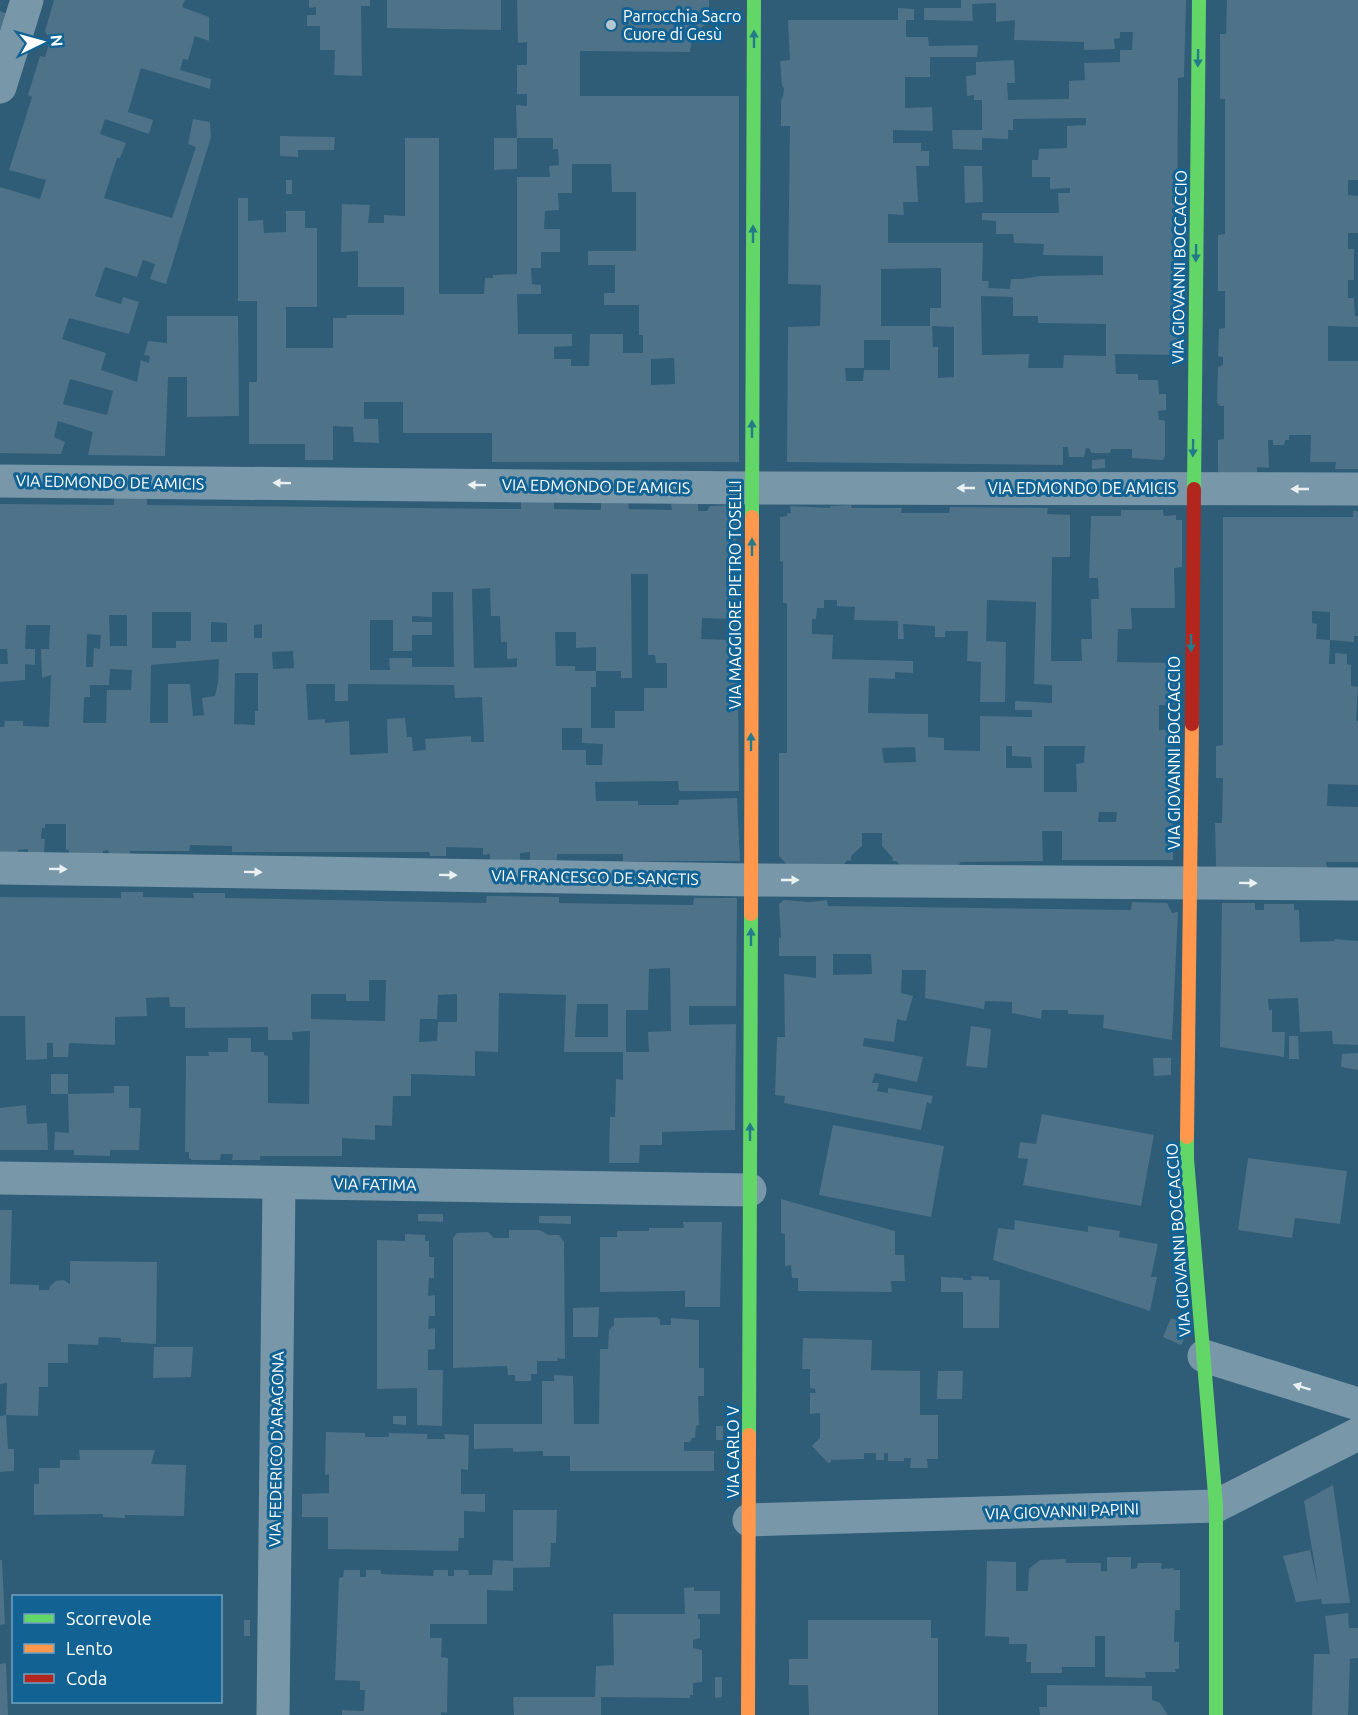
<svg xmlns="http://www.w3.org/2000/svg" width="1358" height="1715" font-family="Ubuntu,sans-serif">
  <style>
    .building { fill: #4e7288; fill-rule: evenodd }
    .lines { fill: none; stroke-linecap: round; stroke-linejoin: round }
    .street { stroke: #7898a9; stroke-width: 33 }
    .fast { stroke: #63d668; stroke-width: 14 }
    .slow { stroke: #ff974d; stroke-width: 14 }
    .jam { stroke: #b3261e; stroke-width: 14 }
    .oneway { fill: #227a8b }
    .oneway2 { fill: #ebf0f2 }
    .poi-dot { fill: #b6c6cf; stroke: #126394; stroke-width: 2 }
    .labels { text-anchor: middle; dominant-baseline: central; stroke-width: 6; stroke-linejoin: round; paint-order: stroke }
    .poi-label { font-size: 16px; fill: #fff; stroke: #126394; text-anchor: start }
    .street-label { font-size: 16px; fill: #fff; stroke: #126394 }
  </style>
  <rect width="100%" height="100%" fill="#2f5c77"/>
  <!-- building -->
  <path class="building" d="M54 0H185L182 7 209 17V41L195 36 188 60 183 59 180 70 211 79 210 89 141 68 128 112 153 120 149 134 105 119 100 134 126 143 120 158H117L104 198 172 218 196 147 188 144 193 119 210 122 211 137 166 284 150 279 155 264 143 260 137 277 105 267 95 296 121 304 123 297 139 302 129 334 69 318 62 339 106 353 101 370 137 382 141 360 149 363 150 356 144 355 148 341 167 343V316H238L239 416 187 417V377H168L165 456 88 455 93 432 58 421 54 437 65 442 61 454 0 453V187L40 199 46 180 9 170 32 97 28 95 40 56 45 57 50 40 45 31ZM70 379 113 391 107 415 63 404Z
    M309 0H370V6H361L362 76 334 75 335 50H320V26H307V15H316V7L309 8Z
    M387 0H501V30L387 28Z
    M517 0H709V23L693 32 690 52 580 51V96H739V462H492V433H403V402H364V419H378L379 443 354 442 353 427 333 426V460H305V444H249V382H257V301H238V198H248V221L263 220 264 233 286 232V211H305V228H317V307H286V348H333V318H347L346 315H404V287H358V251L341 252 342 204 370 205 368 223H384V215L405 216V138H439V294H484L485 278H493V275L517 274V177H550L549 166 559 165 558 149H553V138H517V169L494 170V138H517L516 105 527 106V94H517V65H527V42L518 43ZM572 164H611L612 192H636V251H588V265H615V293H604V305H639V335H643V353H623V334H590L589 366H571V359H554V347L572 346V334H518L517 294H541V285L532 284 531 268H541V252H560V229H544L545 211 559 210 558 193H572ZM674 358 675 384 651 385V359Z
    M961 0H1186L1184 77 1178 78 1177 301H1184V350L1177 351 1176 355 1115 354 1116 374H1138V380H1158L1159 394H1166V410L1158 411 1159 420H1163L1165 422V456L1163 460 1132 458V449H1111L1110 453H1091L1090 449 1086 448 1084 457H1069L1068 447H1063V465L787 462 788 327 820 326 821 285 788 284 790 126H781V100L783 97 784 88 782 86 780 61 790 60 788 20H898V8L914 9V20H906V37H928L929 46 978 45 977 57H930V77H905V108L932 107 933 131 893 130V143H921V151H929V166H916L918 202H903L904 215 888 214V243H983L982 281H989L988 288 1010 289 1011 279H1022L1040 276 1103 275V256L1043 255 1044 244 1014 243 1013 234H996V221L982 220V213H1059L1058 193H1070V188L1050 189V177H1032V160H1038L1039 149 1067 148V126L1086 125V118L1013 119V130H1008V139L982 138V150L953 149 952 130H982V100H974V95L967 96 966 76 976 75V62L1014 60 1015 83H1007L1008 100 1069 99V81L1085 80 1084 63 1120 62V50H1132L1133 32H1120V38L1114 39 1115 49 1084 50V42L1014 40 1015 20 996 22V3L972 4 973 21 924 20V8H961ZM941 268V308H930V326H881V269ZM981 296 1013 297V316H1038V323L1106 324V356L1064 355 1063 368H1028L1029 354 982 355ZM932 326 954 327V377L938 378V347H933ZM864 340H890V370H864L863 381H846L845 368H864Z
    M1227 0H1358V180H1348V195L1358 196V233H1348V249H1354V280H1348V298H1354L1355 316H1358V327L1328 326V361H1358V469H1335L1336 462H1310L1311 435H1289V440H1285L1284 445H1273V440H1268L1269 468 1257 467V474L1219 473 1218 471V440L1224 439V406H1220L1217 403 1218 367 1223 365V357L1218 356 1219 329 1225 328V291H1218V235L1225 234V99H1220V34H1226Z
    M0 11 7 14 0 34Z
    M280 136 335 137 334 150H298V157L280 156Z
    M964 166H982L983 202 965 203Z
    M286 180H292V194H286Z
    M1105 459V468L1092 469V460Z
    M114 497 147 498V505L521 509V502H554V509L601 510V503H628L629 509 672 510 671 504H698V511H707L710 506 734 505 736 511 739 791H679L678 781 595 782 596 801H638V805H678L679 800 737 798 740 861H623V854H557V861H530V852L520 853V860H490V854L483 855V848L446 847V856H430L429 852H232V846L190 845 189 851H130V854H109L108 850 103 851V858L69 857V850H66V824H45V828H42L41 839H45L44 855 28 856V849L18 850V855L0 856V727H4L5 721H23V726L49 727 51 675 42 678 41 649H49L50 625H26L25 649H35V665L25 664V680L0 682V664H8L7 649H0V504L114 505ZM631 574H648V655H655L656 663H667V688H644V711H615V728H591V687H596V671H575V666H556L555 632H576V648L596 647V671H621V678H632ZM490 588 491 616H500L501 642H507V659L517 658V667L474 668 472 589ZM432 592H453L454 667H412V658H389L390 670H370V620H393V651H412V635H432V622H412V616L432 617ZM152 612H191V641H176V648H152ZM109 615H127V646H110ZM702 618 731 619 730 640 701 639ZM211 622 227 623V642H211ZM262 624V638H254V625ZM87 634 101 635 100 649 94 648 93 667H86ZM293 651 294 668 273 669 272 652ZM219 659 218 683 215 696 202 698 204 715 193 716 190 684H168V723H150L151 665ZM110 669 132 670 131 690H107L106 723H83L84 697H90V685H109ZM235 673H258V711H255V725L234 724ZM306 684H335V701H348V684L454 685 455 698 482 697 484 742H471V736L425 739 426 750 413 751 412 737H407L405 718 387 719 388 753 350 755 349 721 325 723V719L308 720ZM562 728H582V743L603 744 602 765H586V750H562Z
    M851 505 852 508H902L901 513H949L950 507 1048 508 1047 514 1070 515V557H1052L1051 661H1082L1081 639H1092L1091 599H1099L1098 578H1089L1091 516H1121V510H1163L1164 516 1176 515V520H1182V567L1174 568 1175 608H1131L1132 629H1118L1117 662 1174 663 1175 705H1159V730L1173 729V860H1062V831H1042L1043 861 961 862 956 867 901 866 896 861H892L893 858 882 846V833H862V846L851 856V861L847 860 843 866H788L779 856V753H787V603H783V562L780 561V517L787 516V513H791L790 506 830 508V506ZM824 600H837V606L855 607 854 620 898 621V639H904L903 624 935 626V637H945V631H968L967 661 981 662 980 702H1005L1006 642 986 641 987 600 1036 602 1034 684 1052 685V703L1015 701V710H1032V717L980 716V751L944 750V738L928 737V714L868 713 869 678 895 679V672L913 673V661L832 659 833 635 812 634V619H816L817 608H824ZM1006 746H1012V756L1031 757 1032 768H1006ZM1044 746H1085L1084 763 1076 764 1077 792H1044ZM915 747 916 762 884 763 882 748ZM1099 812H1117L1116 822H1098Z
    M1353 511H1358V636H1354V642L1330 640 1329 664H1335V653L1347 654V664L1351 665V686L1358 687 1356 721H1358V785L1328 784 1327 806 1358 807V862H1326L1327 869 1216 867 1215 823H1222L1223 778H1216V746L1223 745V517H1353ZM1312 611 1330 612V640L1316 639 1317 624 1312 623Z
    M121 892H143V897L194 898 193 893H225V898L486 903 487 896 559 897V903L687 905H693L694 898H737L736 1006H689V1025L736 1024 735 1130 662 1132V1145H640L639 1163H609L610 1117H615L616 1079 623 1080V1052H564L566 995 499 993 498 1052 475 1051V1076L411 1074V1096H393L392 1126 375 1125V1140L342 1138V1156H260V1160H232L233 1154H221L220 1160H192L189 1158V1152H185L186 1056H209L208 1052H228V1038H251V1052H264V1055L268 1056V1103L309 1104 310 1031 292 1032 293 1040H268V1027L185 1028V1007H170L169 997 146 998 147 1016 115 1017V1045L69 1043 68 1057H53V1043H47V1059L26 1060 25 1016H0V897L121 898ZM670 968 671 1031 648 1032 649 1052H626V1010H648L649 969ZM369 980H386L385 1021 311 1019V994H346V1001H369ZM457 994V1022H438L437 1041 419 1042 420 1019H437L438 995ZM577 1004H608V1037H575Z
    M784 900 810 902 827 900 828 906 1131 910 1132 902 1167 903 1172 913 1178 912 1172 1040 1103 1028 1104 1015 1068 1014V1010H1042L1041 1019 1012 1013V1002L985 1001 984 1009 925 998 926 970H902L901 993 913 996 906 1021 897 1019 894 1042 864 1038 863 1046 923 1057 917 1082 875 1073 872 1083H879L877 1091 888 1093V1088L933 1096 931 1104 927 1102 921 1130 784 1103 785 1096 775 1095 777 1037H785L784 974 816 978V956H779V938H781L779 904ZM833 954H871L872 974 833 975Z
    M1222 903H1255V910H1264V904H1294V910H1299L1300 942 1334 941 1335 939 1358 941V1045L1333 1044 1332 1031 1300 1032 1298 998 1268 999 1269 1010H1272V1032H1285L1284 1057 1220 1047Z
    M971 1026 991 1029 987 1068 966 1066Z
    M1289 1036H1298L1299 1059H1289Z
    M1358 1053V1070L1341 1067 1342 1054Z
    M1153 1058H1171V1075L1154 1076Z
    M51 1074H68V1094H51Z
    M114 1086H129V1108H141L139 1150H110V1156L74 1155V1150H54L55 1132 69 1133 68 1094 114 1093Z
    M26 1105 27 1124 47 1123 48 1150H0V1108Z
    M1042 1114 1154 1135 1141 1206 1023 1185 1028 1159 1018 1158 1020 1142 1036 1144Z
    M833 1125 944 1146 931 1217 819 1195Z
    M1248 1158 1347 1171 1340 1224 1295 1218 1292 1238 1238 1230Z
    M781 1199 895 1231V1255H904L905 1281H891L892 1292 798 1291V1278H792L791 1265 785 1266V1234L781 1233Z
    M0 1210H12L10 1284 39 1285V1290H49L50 1286 56 1281 64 1280 70 1284V1261L157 1262 156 1344 121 1342V1338L99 1337 98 1345 68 1344V1363H48V1387H39L38 1416 6 1415 7 1383 0 1384Z
    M418 1214H443V1222L418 1221Z
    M539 1216H571V1224L539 1223Z
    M1015 1220 1088 1232V1226L1120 1231 1119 1237 1158 1244 1151 1277H1157L1150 1311 993 1260 998 1228 1014 1230Z
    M683 1222H722L720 1307H685V1291L600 1292V1237H617V1231H649V1228H684Z
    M509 1230H539L549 1235H559L564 1242 565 1359 557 1358 558 1361H537V1374H531V1381H515V1375H508L507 1366 453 1368V1238L457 1233 488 1232 494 1238H509Z
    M405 1234 425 1235V1241H429V1257H434V1278H429L428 1296 435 1295V1316H429L428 1329 435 1328V1349L428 1350V1370H443L442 1426 417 1425V1388L377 1389V1240L405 1241Z
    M971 1276 989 1277V1280H1000L999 1328H963V1292H941V1277L963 1278V1280H972Z
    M599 1307 598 1337H573V1308Z
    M657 1317 660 1320V1325H671V1318L699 1320V1368H704V1396H698L699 1425 696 1426 695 1438H692L690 1442H684V1451H714V1471H570V1456H543V1451L513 1452V1448L474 1449V1424H542V1381H554V1375L573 1376 574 1424H599L600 1349H608L609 1330 614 1325V1318Z
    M1171 1318 1187 1324V1333L1181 1345 1163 1337Z
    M803 1338 872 1340 871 1370 920 1371V1415H938V1459H927L928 1468H910L911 1458H904V1461H888V1453H884V1460H876V1453H864V1459L831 1460V1462L828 1463 812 1446 820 1438V1413L810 1414V1393H816L815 1389 810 1388V1369H802Z
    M154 1347H193L191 1377 153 1378Z
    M938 1371H963L962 1399H937Z
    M6 1415 8 1449H14V1471L0 1472V1416Z
    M393 1416H406V1425L393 1424Z
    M716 1426H723V1440H716Z
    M326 1432 365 1433V1437H389V1433L427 1434V1439H445L444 1434 469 1435 468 1470 461 1469V1494H485V1512L464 1511V1538H459L458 1551 328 1549V1517H302V1494L329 1493V1474L325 1475Z
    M79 1450H155L151 1464 186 1465 184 1516 125 1515V1518L103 1517V1514L34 1515V1484H39V1468H60V1460H80Z
    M1333 1485 1350 1603 1322 1604 1321 1599 1296 1602 1283 1556 1310 1550 1318 1585 1304 1501Z
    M513 1510H557L556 1543H551L550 1567 513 1568V1591L487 1590V1624H430V1638H442L441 1657 448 1658 447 1713 441 1712V1715H342V1710L364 1711 365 1690H360V1681L335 1680 339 1578 343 1577 344 1570H360V1577H366V1570H381V1574L433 1576 434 1570H448V1576H454V1570H468L469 1575H492L493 1560 513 1561Z
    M1107 1557H1131V1569L1137 1568 1138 1563H1162L1161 1569 1174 1568 1173 1570H1180V1610H1175L1174 1642H1179V1669H1175L1176 1672H1145L1146 1678 1105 1677V1636H1095V1667H1062V1673H1031V1662H1026L1027 1644H1009V1637L985 1636 987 1561 1016 1562V1591H1028L1029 1569 1040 1560 1066 1559V1563H1101V1571H1107Z
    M0 1560H2L5 1624 0 1625Z
    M694 1587V1591H720V1614H698V1619H700V1638L693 1640V1648L702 1650V1682L693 1683V1695H690V1698L601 1697V1715H514L513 1697H595L596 1666 614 1665 613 1614H685L684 1588Z
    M1348 1613 1349 1628H1358V1658L1350 1659 1348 1715H1312L1314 1654H1330L1325 1616Z
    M244 1620H250V1636H244Z
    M808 1620H931V1638H938V1715H809L808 1685H789V1659H808Z
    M6 1663 8 1715H0V1664Z
    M715 1677H722V1697L715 1698Z
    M1047 1685 1152 1686V1700L1160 1703 1168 1715H1040L1039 1707H1047Z"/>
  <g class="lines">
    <!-- street -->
    <path class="street" d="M0 87 27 0
      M0 481 752 488 1358 489
      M0 868 751 880 1358 884
      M0 1178 750 1190
      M1204 1356 1358 1404
      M749 1520 1216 1506 1358 1434
      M273 1715 279 1183"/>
    <!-- fast -->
    <path class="fast" d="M1194 489 1199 0
      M752 517 754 0
      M1187 1137V1159L1216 1506V1715
      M749 1435 751 914"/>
    <!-- slow -->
    <path class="slow" d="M751 914 752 517
      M1187 1137 1192 724
      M748 1715 749 1435"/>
    <!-- jam -->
    <path class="jam" d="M1192 724 1194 489"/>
  </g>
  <!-- one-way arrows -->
  <defs><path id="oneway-solid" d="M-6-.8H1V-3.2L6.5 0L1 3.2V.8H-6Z" transform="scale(1.5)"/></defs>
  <g class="oneway">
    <use href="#oneway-solid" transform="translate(754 39) rotate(-90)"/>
    <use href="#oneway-solid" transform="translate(1198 58) rotate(91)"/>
    <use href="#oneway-solid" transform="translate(753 234) rotate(-90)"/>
    <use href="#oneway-solid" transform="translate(1196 253) rotate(91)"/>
    <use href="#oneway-solid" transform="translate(752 429) rotate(-90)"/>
    <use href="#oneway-solid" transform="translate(1193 448) rotate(91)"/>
    <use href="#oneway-solid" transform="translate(752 547) rotate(-90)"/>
    <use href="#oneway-solid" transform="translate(1191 643) rotate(90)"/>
    <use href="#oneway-solid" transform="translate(751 742) rotate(-90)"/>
    <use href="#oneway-solid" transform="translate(751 937) rotate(-90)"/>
    <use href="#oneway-solid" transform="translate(750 1132) rotate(-90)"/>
  </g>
  <g class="oneway2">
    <use href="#oneway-solid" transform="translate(282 483) rotate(-179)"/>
    <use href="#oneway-solid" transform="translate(477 485) rotate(-179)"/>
    <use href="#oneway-solid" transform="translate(966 488) rotate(-180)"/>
    <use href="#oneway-solid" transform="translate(1300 489) rotate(-180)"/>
    <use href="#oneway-solid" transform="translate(58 869) rotate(1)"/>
    <use href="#oneway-solid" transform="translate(253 872) rotate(1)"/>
    <use href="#oneway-solid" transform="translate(448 875) rotate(1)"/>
    <use href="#oneway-solid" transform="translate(790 880)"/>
    <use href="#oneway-solid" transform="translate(1248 883) rotate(1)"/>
    <use href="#oneway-solid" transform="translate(1302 1387) rotate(-163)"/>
  </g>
  <!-- markers -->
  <circle class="poi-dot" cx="611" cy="25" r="6"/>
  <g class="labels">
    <!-- poi labels -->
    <g class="poi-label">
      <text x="623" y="16">Parrocchia Sacro<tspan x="623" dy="18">Cuore di Gesù</tspan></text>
    </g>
    <!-- street labels -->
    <g class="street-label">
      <text transform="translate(1179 267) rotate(-89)">VIA GIOVANNI BOCCACCIO</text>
      <text transform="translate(110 482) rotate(1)">VIA EDMONDO DE AMICIS</text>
      <text transform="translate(596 486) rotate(1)">VIA EDMONDO DE AMICIS</text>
      <text x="1082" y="488">VIA EDMONDO DE AMICIS</text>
      <text transform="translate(735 595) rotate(-90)">VIA MAGGIORE PIETRO TOSELLI</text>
      <text transform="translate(1174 753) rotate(-90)">VIA GIOVANNI BOCCACCIO</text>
      <text transform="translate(595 877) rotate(1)">VIA FRANCESCO DE SANCTIS</text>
      <text transform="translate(375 1184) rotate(1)">VIA FATIMA</text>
      <text transform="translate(1178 1240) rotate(-94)">VIA GIOVANNI BOCCACCIO</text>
      <text transform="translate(276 1449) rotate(-89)">VIA FEDERICO D'ARAGONA</text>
      <text transform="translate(733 1452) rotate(-90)">VIA CARLO V</text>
      <text transform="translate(1062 1511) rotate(-2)">VIA GIOVANNI PAPINI</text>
    </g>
  </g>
  <!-- legend -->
  <rect x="12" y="1595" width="210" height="108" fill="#126394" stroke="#71a1bf" stroke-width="1.5"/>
  <rect x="24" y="1614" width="30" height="9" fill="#63d668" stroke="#71a1bf" stroke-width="1.5"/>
  <text x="66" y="1625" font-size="18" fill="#ffffff">Scorrevole</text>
  <rect x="24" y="1644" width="30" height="9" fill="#ff974d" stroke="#71a1bf" stroke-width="1.5"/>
  <text x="66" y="1655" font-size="18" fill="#ffffff">Lento</text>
  <rect x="24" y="1674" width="30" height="9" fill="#b3261e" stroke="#71a1bf" stroke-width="1.5"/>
  <text x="66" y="1685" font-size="18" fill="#ffffff">Coda</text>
  <!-- north arrow -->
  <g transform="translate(42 42) rotate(85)" stroke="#126394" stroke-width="4.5" paint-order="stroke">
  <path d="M0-4.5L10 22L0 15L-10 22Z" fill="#ffffff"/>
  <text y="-9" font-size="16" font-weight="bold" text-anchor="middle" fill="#ffffff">N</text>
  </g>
</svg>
